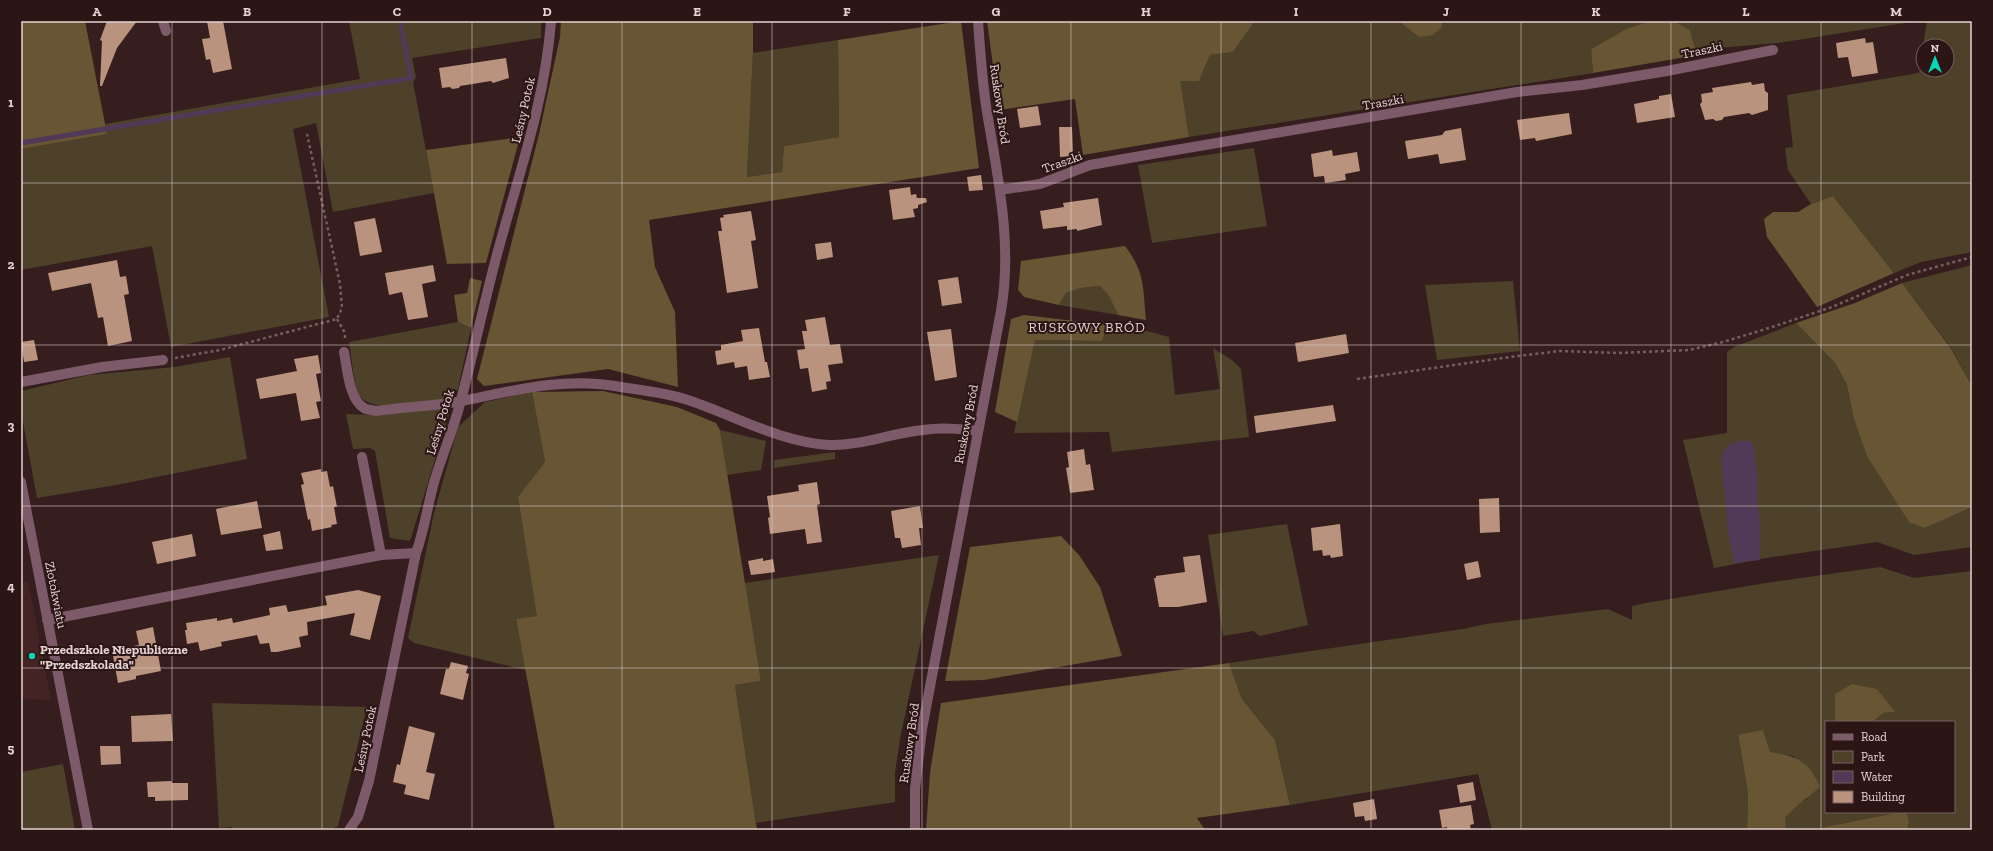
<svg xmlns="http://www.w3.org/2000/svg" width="1993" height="851" font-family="'Zilla Slab',serif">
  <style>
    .built { fill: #432323 }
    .green { fill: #4d412a }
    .forest { fill: #675533 }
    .water { fill: #503a57 }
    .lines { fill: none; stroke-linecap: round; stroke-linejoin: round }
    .stream { stroke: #503a57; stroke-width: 5 }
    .building { fill: #b9937d }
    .path { stroke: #745f5f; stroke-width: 2.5; stroke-dasharray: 3 3; stroke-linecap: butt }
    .minor { stroke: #7d5a6a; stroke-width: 10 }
    .grid { fill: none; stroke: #e4d3d3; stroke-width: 1; stroke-opacity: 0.55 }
    .poi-dot { fill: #0cd5b5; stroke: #2c1515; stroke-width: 1.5 }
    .labels { text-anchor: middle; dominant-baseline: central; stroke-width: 4; stroke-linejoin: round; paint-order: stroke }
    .street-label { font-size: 13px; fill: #e4d3d3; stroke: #2c1515 }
    .poi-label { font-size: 13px; font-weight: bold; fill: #e4d3d3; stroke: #2c1515; text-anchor: start }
    .neighbourhood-label { font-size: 14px; letter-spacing: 1px; fill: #e4d3d3; stroke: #2c1515 }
    .neatline { fill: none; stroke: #e4d3d3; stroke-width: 1.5 }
    .grid-label { font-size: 13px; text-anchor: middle; font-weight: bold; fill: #e4d3d3 }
  </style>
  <rect width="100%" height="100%" fill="#361e1e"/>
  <!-- built -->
  <path class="built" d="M28 582 32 600 51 700 21 699V583Z"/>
  <!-- green -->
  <path class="green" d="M349 21H541V38L412 58 416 77 413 82 434 193 333 212 316 123 293 129 329 317 171 347 152 246 21 270V149L107 134 105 124 360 79Z
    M1255 21H1398L1419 37 1442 27 1443 21H1650L1626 29 1591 49 1593 73 1189 137 1179 81H1199L1210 55 1233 52Z
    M1674 21H1918L1778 43 1706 49 1695 48 1690 30Z
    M1927 21H1972V252L1921 262 1894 273 1833 196 1811 204 1788 170 1785 148 1793 147 1787 95 1919 73 1923 48V70H1947V46H1923Z
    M838 40 839 137 784 146 782 172 747 177 753 53Z
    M1254 148 1267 226 1152 243 1138 165Z
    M1972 265V386L1950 346 1902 283Z
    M1513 281 1520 351 1437 360 1425 285Z
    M1100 286 1109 296 1118 315 1059 305 1066 293 1081 288Z
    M458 322 471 328 458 389 451 397C430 401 372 416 359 395 354 387 351 353 349 342Z
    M1796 323 1835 363 1847 385 1853 416 1925 528 1972 507V547L1914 555 1877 542 1772 557 1714 568 1683 440 1727 433V352L1734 347Z
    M1108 325 1147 331 1169 337 1175 395 1220 389 1213 348 1232 360 1241 369 1249 437 1112 452 1109 432 1014 433 1035 340 1102 341Z
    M230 357 247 459 116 485 37 498 21 411V391L89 375 175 367Z
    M532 392 545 462 518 498 538 616 516 620 526 670 414 643 408 638 434 513 458 427 485 402Z
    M432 407 447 408 449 414 410 541 390 538 375 451 370 448 353 449 346 414 370 415Z
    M720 430 766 441 761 470 727 475Z
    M835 452V459L774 468V460Z
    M1287 524 1308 625 1260 636 1253 631 1223 636 1208 535Z
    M939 555 900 739 895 773V802L756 823 735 685 761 681 744 583Z
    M1880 567 1914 578 1972 571V830H1907L1909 822 1907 812H1954V722H1873L1883 713 1895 712 1835 694V722H1826V812H1900L1810 830H1786L1785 818 1793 808 1807 799 1794 756 1770 752 1763 731 1738 736 1748 793 1747 830H1492L1478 774 1290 805 1275 740 1242 699 1229 663 1463 629 1486 624 1608 609 1632 620V606L1646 603 1772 582Z
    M212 703 367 707 338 826 330 830H232V827L219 828Z
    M63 764 75 830H21V772Z"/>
  <!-- forest -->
  <path class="forest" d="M31 21H85L107 134 21 149V23Z
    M561 21H753V53L747 177 782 172 784 146 839 137 838 40 961 21 979 168 649 220 655 267 675 312 678 387 608 369 484 386 477 379 539 134 560 37Z
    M987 21H1255L1233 52 1210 55 1199 81H1180L1189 137 1083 155 1075 99 999 110Z
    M1398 21H1443L1442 27 1433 35 1419 37Z
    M1650 21H1674L1690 30 1695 48 1686 57 1593 73 1591 49 1626 29Z
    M520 137 486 263 447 264 426 150Z
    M1833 196 1894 273 1817 307 1767 237 1764 219 1773 212H1798L1811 204Z
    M1125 246C1145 272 1143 288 1146 320L1118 315 1109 296 1100 286 1081 288 1066 293 1059 305 1024 297 1018 290 1021 261Z
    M470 278 482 281 471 328 458 322 454 295 467 293Z
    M1902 283 1950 347 1972 386V507L1925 528 1909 522 1867 456 1853 416 1847 385 1835 363 1796 323 1855 303Z
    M1024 315 1108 325 1102 341 1035 340 1017 422 995 412 1011 319Z
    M603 391 677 407 716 423 720 430 761 681 735 685 757 830H555L516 619 537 616 518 497 545 462 532 392Z
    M1061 536 1079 555 1100 587 1122 656 984 680 945 681 970 547Z
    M1229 663 1242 699 1275 740 1290 805 1197 818 1205 830H926L930 773 941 703Z
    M1852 684 1877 689 1895 712 1883 713 1873 722H1835V694Z
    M1763 730 1770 752C1797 756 1808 760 1820 787 1808 798 1795 806 1785 818L1786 830H1747L1748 793 1738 735Z
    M1900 812H1907L1909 822 1907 830H1810Z"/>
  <!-- water -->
  <path class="water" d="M1740 441H1751L1754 448 1757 472 1758 506 1760 524V560L1734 563 1728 531 1721 459C1725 447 1728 444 1740 441Z"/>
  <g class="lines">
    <!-- stream -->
    <path class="stream" d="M21 143 411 78 400 21"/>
  </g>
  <!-- building -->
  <path class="building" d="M107 21H137L117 48 102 86H100L102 41 100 40Z
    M207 21H223L232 69 213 73 210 59 206 60 202 39 210 38Z
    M1865 38 1866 43 1873 42 1878 73 1852 77 1848 57 1838 58 1836 43Z
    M506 58 509 78 493 83 491 81 460 86 459 88 452 89 450 87 442 88 439 68Z
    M1751 82 1752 85 1764 83 1765 91 1768 93V110L1752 115 1749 113 1724 117 1722 120 1716 121 1713 119 1705 120 1700 104 1702 102 1701 94 1713 92 1712 88Z
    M1671 94 1675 117 1637 123 1634 104 1659 99V96Z
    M1038 106 1041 125 1020 128 1017 109Z
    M1569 113 1572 134 1536 141 1535 138 1520 140 1517 120Z
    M1059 127H1072L1073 156 1060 157Z
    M1461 128 1466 160 1440 164 1438 154 1408 159 1405 141 1442 135 1445 131Z
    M1332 150 1333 156 1357 152 1360 171 1345 174 1346 180 1325 183 1324 176 1314 177 1311 154Z
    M981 175 983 190 969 191 967 177Z
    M910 187 911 195 916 194 917 198H926L927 202 918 205V208L913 209 915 217 893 220 889 190Z
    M1098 198 1102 225 1077 231V229L1067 230V226L1043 229 1040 211 1064 207 1063 203Z
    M751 211 756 240 751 241 758 288 727 293 718 231H722L720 218 724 217 723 215Z
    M375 218 382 252 360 256 354 222Z
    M831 242 833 257 817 260 815 244Z
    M117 260 120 277 126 276 129 294 124 295 132 341 108 346 103 317 98 318 91 283 52 291 48 273Z
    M433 265 436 281 422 284 428 317 408 320 402 292 389 295 385 273Z
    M958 277 962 303 942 306 938 280Z
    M825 317 830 345 840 344 843 363 828 365 831 381 826 382 827 389 812 392 808 368 800 369 797 350 805 349 802 331H807L805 320Z
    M759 328 765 362H767L770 377 749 380 747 366 735 368 734 362 717 365 715 351 721 350V345L743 341 741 330Z
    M951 329 957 377 935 381 927 332Z
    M1346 334 1349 353 1298 362 1295 343Z
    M34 340 38 360 24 362 21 342Z
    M318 355 321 373 316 374 321 401 316 402 320 418 301 421 296 393 260 399 256 379 297 371 294 359Z
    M1333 405 1336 421 1256 433 1254 416Z
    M1084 449 1086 465 1090 464 1094 490 1070 493 1066 468 1069 467 1067 452Z
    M321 469V472L327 471 330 487 333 486 337 507H334L337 524 331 525 332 527 312 531 310 519 308 520 301 485 304 484 301 473Z
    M817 482 820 504 817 505 822 542 807 544 805 529 770 534 768 518 770 517 767 496 799 491 798 485Z
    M1499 498 1500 532 1480 533 1479 499Z
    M257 501 262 528 221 535 216 509Z
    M920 506 923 528H919L921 545 902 548 900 538H895L891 511Z
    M1340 524 1343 556 1331 558 1330 555 1323 556 1322 550 1313 551 1311 528Z
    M280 531 283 549 266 551 263 535Z
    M192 534 196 556 157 564 152 542Z
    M1200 555 1207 602 1178 607H1159L1154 578H1156V576L1185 572 1183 557Z
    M763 558V561L773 559 775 572 751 575 748 561Z
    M1478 561 1481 577 1467 580 1464 564Z
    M358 590 381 596 370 640 350 635 355 613 307 622 308 635 299 637 301 647 277 652H271L269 643 260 644 257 635 221 642 222 646 200 651 198 642 187 644 185 630H187L186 623 217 618V621L232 618 233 623 270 615 269 608 286 605 288 612 327 605 325 596Z
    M153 627 161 671 136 676V679L118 683 112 650 139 645 136 631Z
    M451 662 468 666 466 673 469 674 463 700 440 694 446 669H449Z
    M171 714 173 741 132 742 131 716Z
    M409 726 435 733 426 772 435 774 429 800 404 794 406 785 393 782 397 764 400 765Z
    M100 746H120L121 764 101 765Z
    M171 781 172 783H188V800L155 801V797H148L147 782Z
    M1473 782 1476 800 1460 803 1457 785Z
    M1374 799 1377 819 1365 821 1364 816 1355 817 1353 803Z
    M1471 805 1474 824 1470 825 1471 830H1447V827L1442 828 1439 810Z"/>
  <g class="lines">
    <!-- path -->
    <path class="path" d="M337 319 345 333V339
      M175 358 220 350 337 319 342 308 340 284 307 134
      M1357 379 1510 357 1560 351 1619 353 1689 350 1723 342 1772 327 1832 307 1907 275 1972 257"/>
    <!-- minor -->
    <path class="minor" d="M163 21 166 31
      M1000 190 1040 184 1090 165 1152 154 1517 92 1582 85 1667 71 1773 50
      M344 352C347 367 349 400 364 408 367 410 373 410 376 411 405 407 434 406 462 401 512 391 563 377 615 386 638 390 663 392 685 399 732 414 778 442 829 445 861 446 891 433 923 430 941 427 960 429 978 431
      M21 382 102 367 163 360
      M362 457 381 555
      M21 482 88 830
      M47 620 381 555 416 553
      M349 830 358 817 369 781 416 553C424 531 427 509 433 486 441 457 454 429 461 400 473 354 483 308 495 262 516 182 545 104 551 21
      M915 830V789L922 729 1001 311C1013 242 997 174 986 106 982 78 980 49 978 21"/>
  </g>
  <!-- grid -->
  <path class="grid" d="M172 21V830M322 21V830M472 21V830M622 21V830M772 21V830M922 21V830M1071 21V830M1221 21V830M1371 21V830M1521 21V830M1671 21V830M1821 21V830M21 183H1972M21 345H1972M21 506H1972M21 668H1972"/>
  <!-- markers -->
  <circle class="poi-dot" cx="32" cy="656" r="4"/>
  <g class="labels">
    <!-- street labels -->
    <g class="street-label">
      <text transform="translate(1702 50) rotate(-12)">Traszki</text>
      <text transform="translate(1383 102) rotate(-10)">Traszki</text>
      <text transform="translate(1000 104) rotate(82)">Ruskowy Bród</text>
      <text transform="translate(523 110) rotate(-77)">Leśny Potok</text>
      <text transform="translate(1062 162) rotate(-20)">Traszki</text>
      <text transform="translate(440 422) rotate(-73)">Leśny Potok</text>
      <text transform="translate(966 424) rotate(-79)">Ruskowy Bród</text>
      <text transform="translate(56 595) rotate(79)">Złotokwiatu</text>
      <text transform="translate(365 739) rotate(-78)">Leśny Potok</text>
      <text transform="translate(909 743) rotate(-82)">Ruskowy Bród</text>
    </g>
    <!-- poi labels -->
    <g class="poi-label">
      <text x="40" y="649">Przedszkole Niepubliczne<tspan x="40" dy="15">"Przedszkolada"</tspan></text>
    </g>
    <!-- neighbourhood labels -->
    <g class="neighbourhood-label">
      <text x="1087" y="327">RUSKOWY BRÓD</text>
    </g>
  </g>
  <!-- border -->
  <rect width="1993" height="851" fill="none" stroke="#2c1515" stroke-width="44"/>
  <!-- legend -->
  <rect x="1825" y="721" width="130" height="92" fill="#2c1515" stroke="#766161"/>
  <rect x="1833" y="734" width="20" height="6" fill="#7d5a6a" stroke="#766161"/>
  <text x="1861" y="741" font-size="12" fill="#e4d3d3">Road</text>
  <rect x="1833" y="751" width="20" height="12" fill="#4d412a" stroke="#766161"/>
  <text x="1861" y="761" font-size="12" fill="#e4d3d3">Park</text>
  <rect x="1833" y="771" width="20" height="12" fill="#503a57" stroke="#766161"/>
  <text x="1861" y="781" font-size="12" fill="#e4d3d3">Water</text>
  <rect x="1833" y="791" width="20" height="12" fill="#b9937d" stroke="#766161"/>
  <text x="1861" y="801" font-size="12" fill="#e4d3d3">Building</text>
  <!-- north arrow -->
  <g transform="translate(1935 58)"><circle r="19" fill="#2c1515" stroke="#766161"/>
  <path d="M0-3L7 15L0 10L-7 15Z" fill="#0cd5b5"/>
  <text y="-6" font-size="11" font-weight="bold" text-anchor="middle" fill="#e4d3d3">N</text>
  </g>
  <rect x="22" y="22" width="1949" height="807" class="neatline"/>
  <g class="grid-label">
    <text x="97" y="16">A</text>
    <text x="247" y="16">B</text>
    <text x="397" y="16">C</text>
    <text x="547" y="16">D</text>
    <text x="697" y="16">E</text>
    <text x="847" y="16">F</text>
    <text x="996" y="16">G</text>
    <text x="1146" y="16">H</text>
    <text x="1296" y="16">I</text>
    <text x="1446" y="16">J</text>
    <text x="1596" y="16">K</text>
    <text x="1746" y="16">L</text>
    <text x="1896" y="16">M</text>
    <text x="11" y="107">1</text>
    <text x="11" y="269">2</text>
    <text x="11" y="430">3</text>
    <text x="11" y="591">4</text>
    <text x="11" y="753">5</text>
  </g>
</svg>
